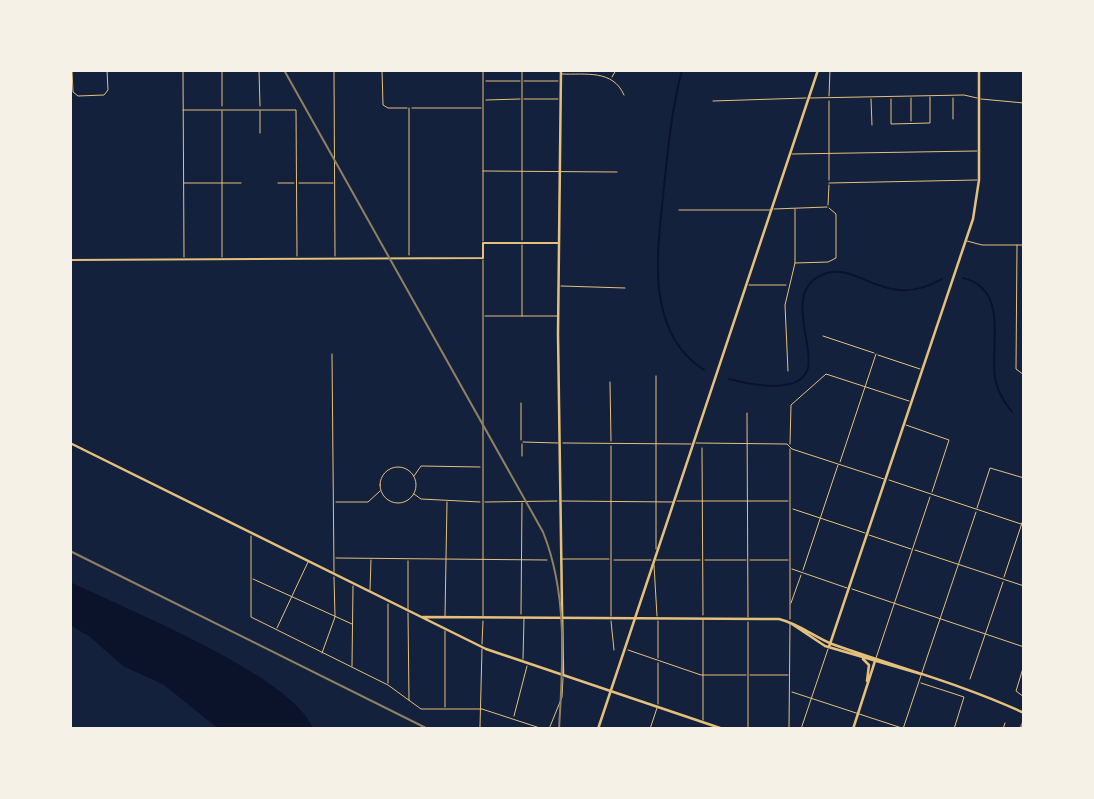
<svg xmlns="http://www.w3.org/2000/svg" width="1094" height="799" font-family="'Space Grotesk',sans-serif">
  <style>
    .water { fill: #0b132b }
    .lines { fill: none; stroke-linecap: round; stroke-linejoin: round }
    .stream { stroke: #0b132b; stroke-width: 2 }
    .minor { stroke: #e5c07b; stroke-width: 1 }
    .tertiary { stroke: #e5c07b; stroke-width: 2 }
    .secondary { stroke: #e5c07b; stroke-width: 2.5 }
    .primary { stroke: #e5c07b; stroke-width: 2.5 }
    .rail { stroke: #918062; stroke-width: 2 }
  </style>
  <rect width="100%" height="100%" fill="#14213d"/>
  <!-- water -->
  <path class="water" d="M70 582C124 608 295 677 313 729H224L215 726 164 685 123 666 90 637 70 625Z"/>
  <g class="lines">
    <!-- stream -->
    <path class="stream" d="M682 70C672 108 668 147 664 187 658 248 643 331 704 370
      M963 278C1009 289 990 344 995 378 997 390 1004 402 1012 412
      M729 379C748 384 800 396 808 368 814 344 783 289 824 274 860 261 884 312 942 279"/>
    <!-- minor -->
    <path class="minor" d="M72 70 73 92 78 96 104 95 108 90 107 70
      M183 70 184 257
      M259 70 260 106
      M334 70 335 256
      M382 70 383 105 388 108H407
      M483 70V241
      M522 70V240
      M562 74C585 75 613 69 624 95
      M612 77 616 70
      M486 81H520
      M524 81H558
      M829 96 830 70
      M810 98 964 95 977 98
      M911 98V121
      M953 98V119
      M524 99H558
      M871 99 872 125
      M891 99V124L930 123V97
      M981 99 1024 103
      M486 100 520 99
      M713 101 806 98
      M222 106V70
      M412 108H481
      M183 110H296L297 256
      M260 133V111
      M792 154 977 151
      M483 171 617 172
      M829 180V101
      M184 183H241
      M278 183H294
      M299 183H333
      M829 183 977 180
      M828 205 829 185
      M774 209 827 207
      M679 210H770
      M967 241 982 245H1024
      M522 245V316
      M1017 245 1016 369 1024 375
      M409 255V108
      M222 257V111
      M795 263 828 262 836 258V214L829 208
      M749 285H786
      M561 286 625 288
      M485 316H557
      M823 336 874 353
      M332 354 334 572
      M878 355 920 369
      M788 371 785 305 795 263V209
      M610 382 611 441
      M521 403V440
      M747 413 748 617
      M906 425 949 440 932 492
      M523 442 558 443
      M563 443 691 444
      M696 443 787 444 792 449 884 479
      M790 444 791 405 826 374 909 401
      M611 446V616
      M702 448 703 615
      M522 456V444
      M840 462 876 354
      M380 485a18 18 0 1 1 36 0a18 18 0 1 1-36 0Z
      M414 476 421 466 480 467
      M889 480 1024 525
      M414 494 421 499 480 502
      M562 501 673 502
      M677 501H788
      M336 502H368L380 491
      M485 502 557 501
      M977 508 990 468 1024 478
      M793 509 865 533
      M869 535 911 549
      M251 536V617L388 685 421 709H482L543 729
      M656 549V376
      M915 550 1024 586
      M336 558 547 560
      M561 559H609
      M614 560H651
      M656 560H700
      M705 560H746
      M750 560H788
      M654 565 657 616
      M792 569 847 588
      M803 570 838 465
      M1004 577 1024 517
      M253 579 352 624
      M852 589 1024 647
      M370 590 371 560
      M791 603 801 575
      M408 609V561
      M408 613 409 700
      M521 614 522 503
      M445 616 447 502
      M483 616V260
      M790 619V449
      M611 621 614 650
      M658 621V658
      M748 622V729
      M277 628 308 562
      M445 631V707
      M482 644 483 621
      M628 650 701 675H746
      M322 653 335 617 334 577
      M876 658 930 497
      M523 659 524 618
      M1024 665 1016 691 1024 697
      M352 666 353 586
      M750 675H788
      M970 679 1003 582
      M388 683V604
      M921 683 964 697 954 729
      M792 692 905 729
      M658 704V663
      M514 716 527 666
      M703 720V620
      M480 727 482 649
      M549 729 562 697 563 678
      M650 729 657 708
      M789 729 790 624
      M801 729 828 649
      M903 729 976 512
      M1003 729 1005 723"/>
    <!-- tertiary -->
    <path class="tertiary" d="M70 260 483 258V243H559"/>
    <!-- secondary -->
    <path class="secondary" d="M561 70 558 334 563 675
      M70 443 486 649 723 729
      M423 617 779 619C799 624 813 636 832 644 896 667 962 684 1024 713
      M792 624 825 646 921 674
      M829 647 973 219 979 180V70
      M863 659 869 665 867 681
      M853 729 875 661"/>
    <!-- primary -->
    <path class="primary" d="M598 729 818 70"/>
    <!-- rail -->
    <path class="rail" d="M284 70 543 532C568 594 563 664 559 729
      M70 551 428 729
      M1020 729 1024 720"/>
  </g>
  <!-- border -->
  <rect width="1094" height="799" fill="none" stroke="#f6f1e7" stroke-width="144"/>
</svg>
